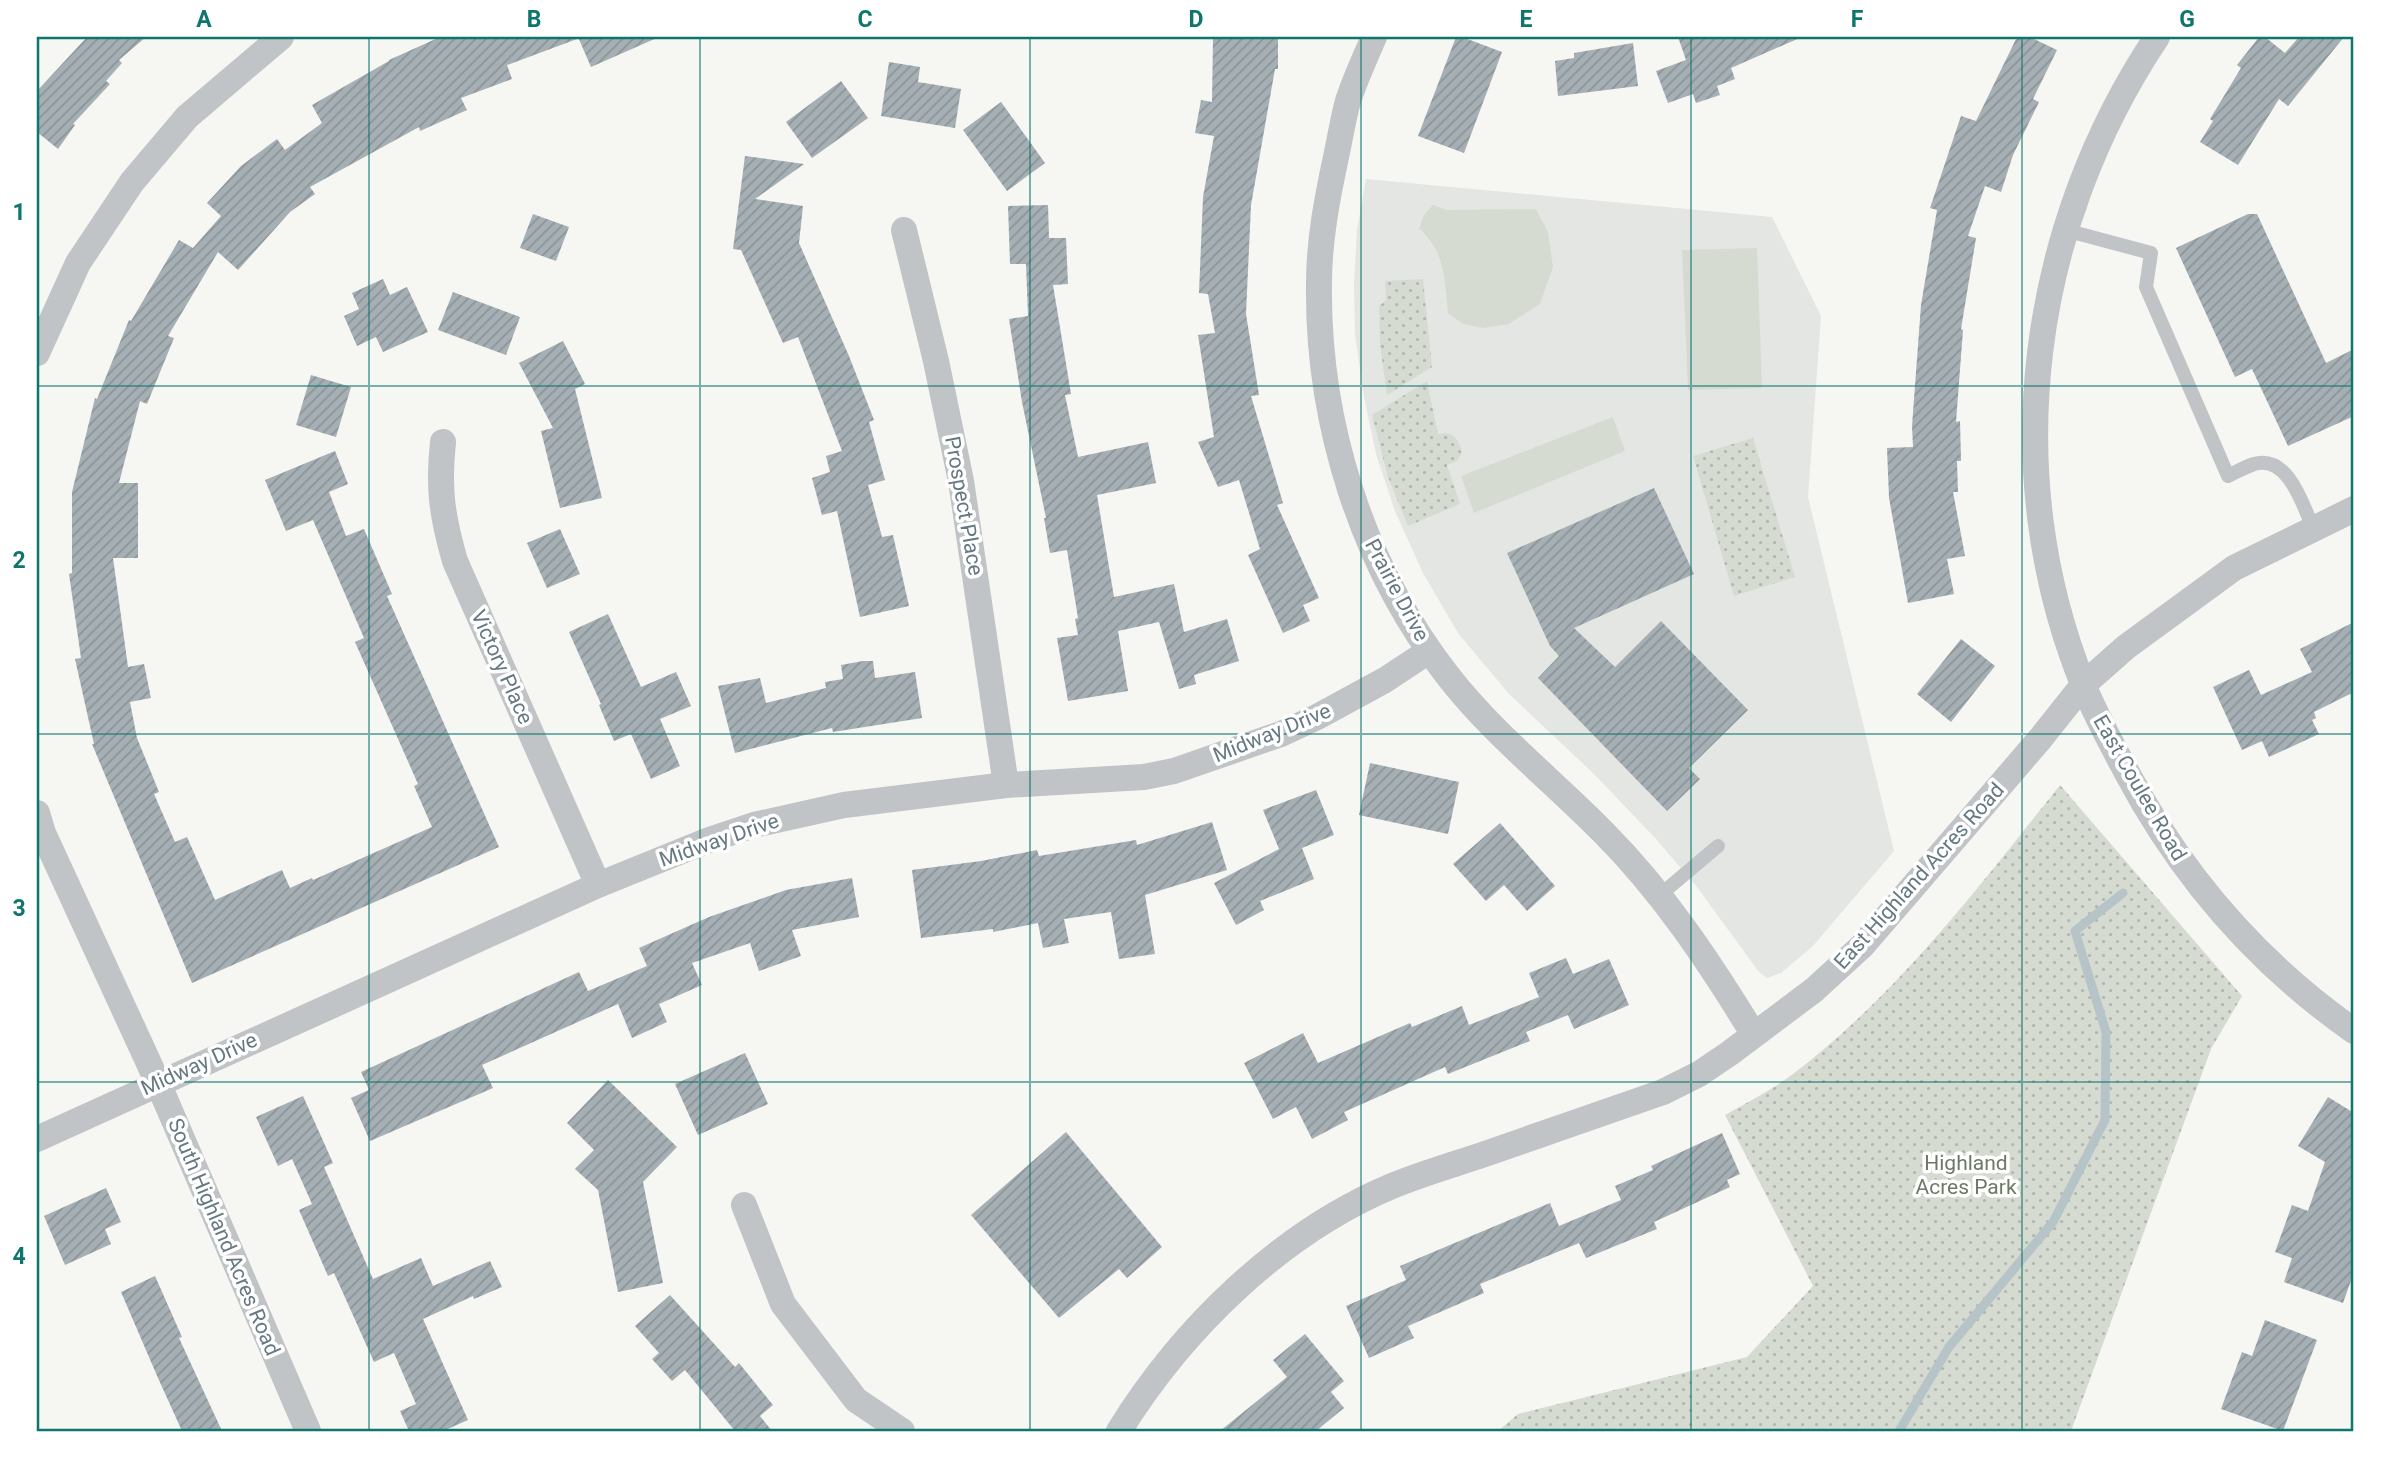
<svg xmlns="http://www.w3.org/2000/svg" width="2391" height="1468" font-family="Roboto,sans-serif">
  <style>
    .built { fill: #e4e6e4 }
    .park { fill: url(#park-dots) }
    .garden { fill: #d6dbd2 }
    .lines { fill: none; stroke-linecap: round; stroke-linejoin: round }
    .stream { stroke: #b6c4c7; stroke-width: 9 }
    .building { fill: url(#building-hatch) }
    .lane { stroke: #c0c4c7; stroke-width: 14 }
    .street { stroke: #c0c4c7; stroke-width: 26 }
    .grid { fill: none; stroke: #0f766e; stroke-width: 2; stroke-opacity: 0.55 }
    .labels { text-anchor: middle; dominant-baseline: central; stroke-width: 7; stroke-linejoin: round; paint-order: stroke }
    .street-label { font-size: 21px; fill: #667983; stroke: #fff }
    .park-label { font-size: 21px; fill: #6b7a65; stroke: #fff }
    .neatline { fill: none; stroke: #0f766e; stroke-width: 2.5 }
    .grid-label { font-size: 23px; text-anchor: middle; font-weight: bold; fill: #0f766e }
  </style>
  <defs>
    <pattern id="park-dots" width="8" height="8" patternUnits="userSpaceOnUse" patternTransform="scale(1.75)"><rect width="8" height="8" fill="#d6dbd2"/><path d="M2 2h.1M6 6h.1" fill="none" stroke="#b1b6b0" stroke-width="1.8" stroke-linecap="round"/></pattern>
    <pattern id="building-hatch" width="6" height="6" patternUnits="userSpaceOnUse" patternTransform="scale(1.75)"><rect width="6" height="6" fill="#a6b0b4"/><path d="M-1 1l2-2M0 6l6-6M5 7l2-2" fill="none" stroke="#8b9498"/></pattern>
  </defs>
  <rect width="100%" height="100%" fill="#f6f6f3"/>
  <!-- built -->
  <path class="built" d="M1366 179 1772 217 1821 316 1808 497 1894 851 1813 946 1781 973 1767 978 1759 972 1697 887 1656 839 1594 774 1509 694 1458 633 1423 573 1395 511 1376 454 1364 397 1355 335 1354 283 1357 230Z"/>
  <!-- park -->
  <path class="park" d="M1423 279 1432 367 1387 395 1380 345 1379 306 1386 300 1385 281Z
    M1427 381 1438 434C1454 431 1458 438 1462 453L1457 461 1447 465 1460 504 1408 526 1388 477 1372 415Z
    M1753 438 1795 577 1734 596 1693 456Z
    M2060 785 2242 996 2211 1049 2071 1431H1498L1518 1414 1747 1357 1813 1286 1725 1115C1747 1102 1772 1090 1793 1074 1898 994 1978 888 2060 785Z"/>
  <!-- garden -->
  <path class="garden" d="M1433 205 1447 210 1536 209 1548 232 1553 267 1540 304 1509 324 1483 328 1463 324 1448 313C1445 283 1445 249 1419 229L1424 215Z
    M1757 248 1762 388 1688 390 1682 250Z
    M1613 417 1625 451 1474 513 1461 476Z"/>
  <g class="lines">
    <!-- stream -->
    <path class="stream" d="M1899 1431 1949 1347 2053 1222 2105 1120 2106 1032 2075 931 2123 893"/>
  </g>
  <!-- building -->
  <path class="building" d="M87 37H146L119 60 122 63 106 81 110 84 73 124 75 125 58 149 37 132V91Z
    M440 37H576L577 39 507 65 512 79 461 98 467 110 420 131 419 127 310 187 315 194 290 212 238 270 218 252 168 336 174 338 147 404 140 401 119 483H138V558H113L128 667 144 664 151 698 130 702 137 738 159 792 154 794 175 842 187 837 215 900 282 870 290 888 312 878 313 880 432 827 414 786 418 784 355 642 364 638 313 520 286 531 265 480 335 451 348 484 329 492 346 536 364 529 392 594 387 596 499 847 192 983 92 744H94L75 659 81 658 69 574 72 573V492L95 398 97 399 129 320 131 321 179 240 193 248 221 216 207 203 241 166 277 139 285 150 322 123 312 105 389 61V60Z
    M578 37H659L591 67Z
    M1213 37H1278V69H1275L1251 205 1246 314 1259 395 1251 396 1283 503 1277 505 1319 598 1303 605 1310 621 1283 633 1248 555 1260 549 1239 480 1218 487 1198 442 1214 437 1198 335 1215 333 1208 294 1199 293 1203 197 1214 136 1195 133 1201 100 1212 102Z
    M1456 37H1462L1502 52 1464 153 1418 136Z
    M1678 37H1802L1731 68 1735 79 1717 86 1720 95 1696 103 1693 94 1668 103 1656 71 1686 60Z
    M2017 37H2030L2057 50 2033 99 2039 102 2013 155 2001 192 1985 186 1968 236 1976 238 1961 329 1963 330 1956 422 1960 421 1961 461H1957L1958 492H1953L1965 556 1947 559 1954 594 1908 603 1889 498 1887 448 1913 447 1912 426 1921 305 1937 210 1930 208 1961 116 1976 121Z
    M2259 37H2265L2285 53 2299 37H2344L2288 106 2279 99 2238 165 2200 142 2213 121 2210 119 2241 68 2237 65Z
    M1633 43 1638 86 1558 96 1555 61 1574 58V53Z
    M889 62 920 67 918 82 961 89 955 128 881 116Z
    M841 81 868 118 812 158 786 122Z
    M1001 102 1045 163 1007 191 963 130Z
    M745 156 804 164 755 199 803 206 799 243 849 356 874 420 869 422 885 480 868 485 882 537 893 535 909 606 860 617 837 511 822 515 812 478 830 472 826 456 842 451 798 337 783 343 741 250 733 249Z
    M1048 205 1049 238H1066L1068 284 1053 285 1071 394 1065 395 1078 457 1148 442 1156 483 1097 495 1114 597 1174 584 1184 632 1227 619 1239 661 1194 675 1196 684 1179 689 1159 622 1118 631 1128 691 1068 701 1057 638 1078 635 1075 619 1078 618 1067 550 1050 553 1044 518H1046L1022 402 1009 319 1028 316 1026 264H1010L1008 206Z
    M533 214 569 227 556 261 520 248Z
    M2248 214H2257L2326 363 2354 349V416L2288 446 2252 369 2235 377 2176 248Z
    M383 279 390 295 407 287 428 332 383 352 376 337 357 346 344 316 359 309 352 293Z
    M453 292 520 317 506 355 438 330Z
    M563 341 585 384 575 389 602 498 560 508 541 431 553 428 519 363Z
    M311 375 351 387 336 437 296 425Z
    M1654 488 1694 574 1574 628 1615 667 1661 621 1748 710 1689 768 1700 779 1667 811 1538 678 1559 656 1550 646 1507 553Z
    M560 529 580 574 547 588 527 543Z
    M608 614 641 687 676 672 691 706 660 719 680 766 651 779 631 734 614 741 599 705 601 704 569 632Z
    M2354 622V692L2314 712 2316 718 2312 720 2319 734 2269 757 2262 741 2242 750 2213 687 2249 670 2261 695 2312 672 2300 649Z
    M1961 639 1995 666 1951 722 1917 694Z
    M863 661H873L875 678 915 672 922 718 833 732 832 728 735 753 718 686 760 678 766 703 826 688 825 682 843 679 841 665Z
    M1370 763 1459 782 1448 834 1359 815Z
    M1316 790 1334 835 1302 848 1314 879 1260 901 1264 910 1236 925 1214 883 1279 849 1263 810Z
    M1212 822 1227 870 1145 895 1155 954 1119 959 1111 912 1064 919 1069 943 1043 948 1038 923 993 932V929L921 938 912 870 981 861 1037 850 1039 856 1136 840 1137 845Z
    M1500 823 1555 886 1527 911 1504 885 1486 901 1453 864Z
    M852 878 859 917 792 930 801 956 759 971 750 943 692 963 702 985 659 1004 667 1022 632 1038 618 1004 482 1065 493 1088 370 1141 351 1098 369 1090 361 1072 579 972 588 991 647 966 639 948 709 917 786 890Z
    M1566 958 1573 974 1609 959 1629 1005 1574 1029 1568 1015 1526 1032 1530 1041 1448 1074 1445 1067 1344 1112 1348 1120 1312 1139 1296 1107 1273 1119 1244 1063 1303 1033 1318 1063 1410 1023 1412 1027 1462 1006 1469 1025 1539 997 1529 973Z
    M745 1053 768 1104 698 1135 675 1084Z
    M608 1080 677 1147 643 1182 663 1283 618 1292 598 1190 575 1169 594 1150 567 1123Z
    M303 1096 333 1163 324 1167 373 1279 421 1258 433 1286 490 1261 502 1287 474 1299 473 1296 423 1319 468 1420 443 1431H409L400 1411 416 1404 394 1353 374 1362 334 1273 328 1276 299 1210 312 1204 292 1159 278 1166 256 1117Z
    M2328 1097 2354 1113V1272L2343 1303 2284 1282 2292 1258 2275 1252 2292 1205 2308 1211 2325 1162 2298 1146Z
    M1066 1132 1162 1247 1127 1278 1119 1269 1059 1318 971 1215Z
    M1722 1133 1740 1174 1727 1180 1730 1187 1654 1222 1657 1229 1586 1258 1579 1243 1480 1284 1484 1293 1408 1326 1414 1338 1369 1358 1346 1306 1406 1280 1400 1266 1550 1203 1559 1226 1621 1200 1615 1186 1653 1170 1651 1166Z
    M106 1188 121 1222 105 1229 111 1244 65 1265 44 1216Z
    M155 1276 182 1337 179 1338 222 1431H182L158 1378 121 1292Z
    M670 1295 735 1367 739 1363 773 1405 760 1416 772 1431H735L685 1370 672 1381 652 1359 659 1353 635 1326Z
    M2265 1320 2317 1340 2283 1431 2221 1409 2242 1352 2252 1356Z
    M1305 1334 1344 1381 1331 1392 1344 1408 1316 1431H1220L1287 1377 1273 1360Z"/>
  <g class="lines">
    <!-- lane -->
    <path class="lane" d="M2065 230 2151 253 2146 287 2228 476C2236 472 2245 467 2254 464 2288 454 2303 505 2313 528
      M1660 895 1718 846"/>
    <!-- street -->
    <path class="street" d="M1374 37C1365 58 1355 79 1348 101 1343 119 1340 139 1336 157 1327 199 1319 241 1319 283 1317 422 1362 566 1448 676 1493 734 1552 780 1603 832 1663 892 1710 963 1754 1035
      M2157 37C2030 227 1997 471 2083 684 2095 714 2111 743 2126 771 2181 875 2257 963 2354 1031
      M904 230 936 361 961 481 1006 785
      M37 353 78 263 132 182 187 117 281 37
      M443 442C438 488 442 516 455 561L598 885
      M37 813 43 833 158 1083 308 1431
      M37 1139 598 885 709 840 754 825 844 805 1006 785 1144 777 1174 771 1281 734 1317 717 1385 680 1429 651
      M744 1205 783 1304 856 1400 902 1431
      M1119 1431C1182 1329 1280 1233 1392 1186 1421 1174 1452 1165 1482 1155 1542 1134 1603 1113 1663 1092L1699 1074 1730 1053 1814 990 1862 946 2040 739 2083 685 2126 647 2234 568 2354 509"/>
  </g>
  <!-- grid -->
  <path class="grid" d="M369 37V1431M700 37V1431M1030 37V1431M1361 37V1431M1691 37V1431M2022 37V1431M37 386H2354M37 734H2354M37 1082H2354"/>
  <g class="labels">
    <!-- street labels -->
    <g class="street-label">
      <text transform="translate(964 506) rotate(80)">Prospect Place</text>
      <text transform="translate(1397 590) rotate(62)">Prairie Drive</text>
      <text transform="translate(502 667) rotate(66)">Victory Place</text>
      <text transform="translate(1272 733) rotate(-22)">Midway Drive</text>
      <text transform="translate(2140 788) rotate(60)">East Coulee Road</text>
      <text transform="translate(719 840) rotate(-19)">Midway Drive</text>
      <text transform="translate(1919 876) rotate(-48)">East Highland Acres Road</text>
      <text transform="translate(199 1064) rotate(-24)">Midway Drive</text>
      <text transform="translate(224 1237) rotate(67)">South Highland Acres Road</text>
    </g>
    <!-- park labels -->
    <g class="park-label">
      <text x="1966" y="1163">Highland<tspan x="1966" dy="24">Acres Park</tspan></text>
    </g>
  </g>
  <!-- border -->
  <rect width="2391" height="1468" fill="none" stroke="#ffffff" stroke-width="77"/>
  <rect x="38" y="38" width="2314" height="1392" class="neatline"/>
  <g class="grid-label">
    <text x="204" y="27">A</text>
    <text x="534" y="27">B</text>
    <text x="865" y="27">C</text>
    <text x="1196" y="27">D</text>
    <text x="1526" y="27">E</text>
    <text x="1857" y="27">F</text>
    <text x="2187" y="27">G</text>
    <text x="19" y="220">1</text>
    <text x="19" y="568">2</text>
    <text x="19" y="916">3</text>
    <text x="19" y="1264">4</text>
  </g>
</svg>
